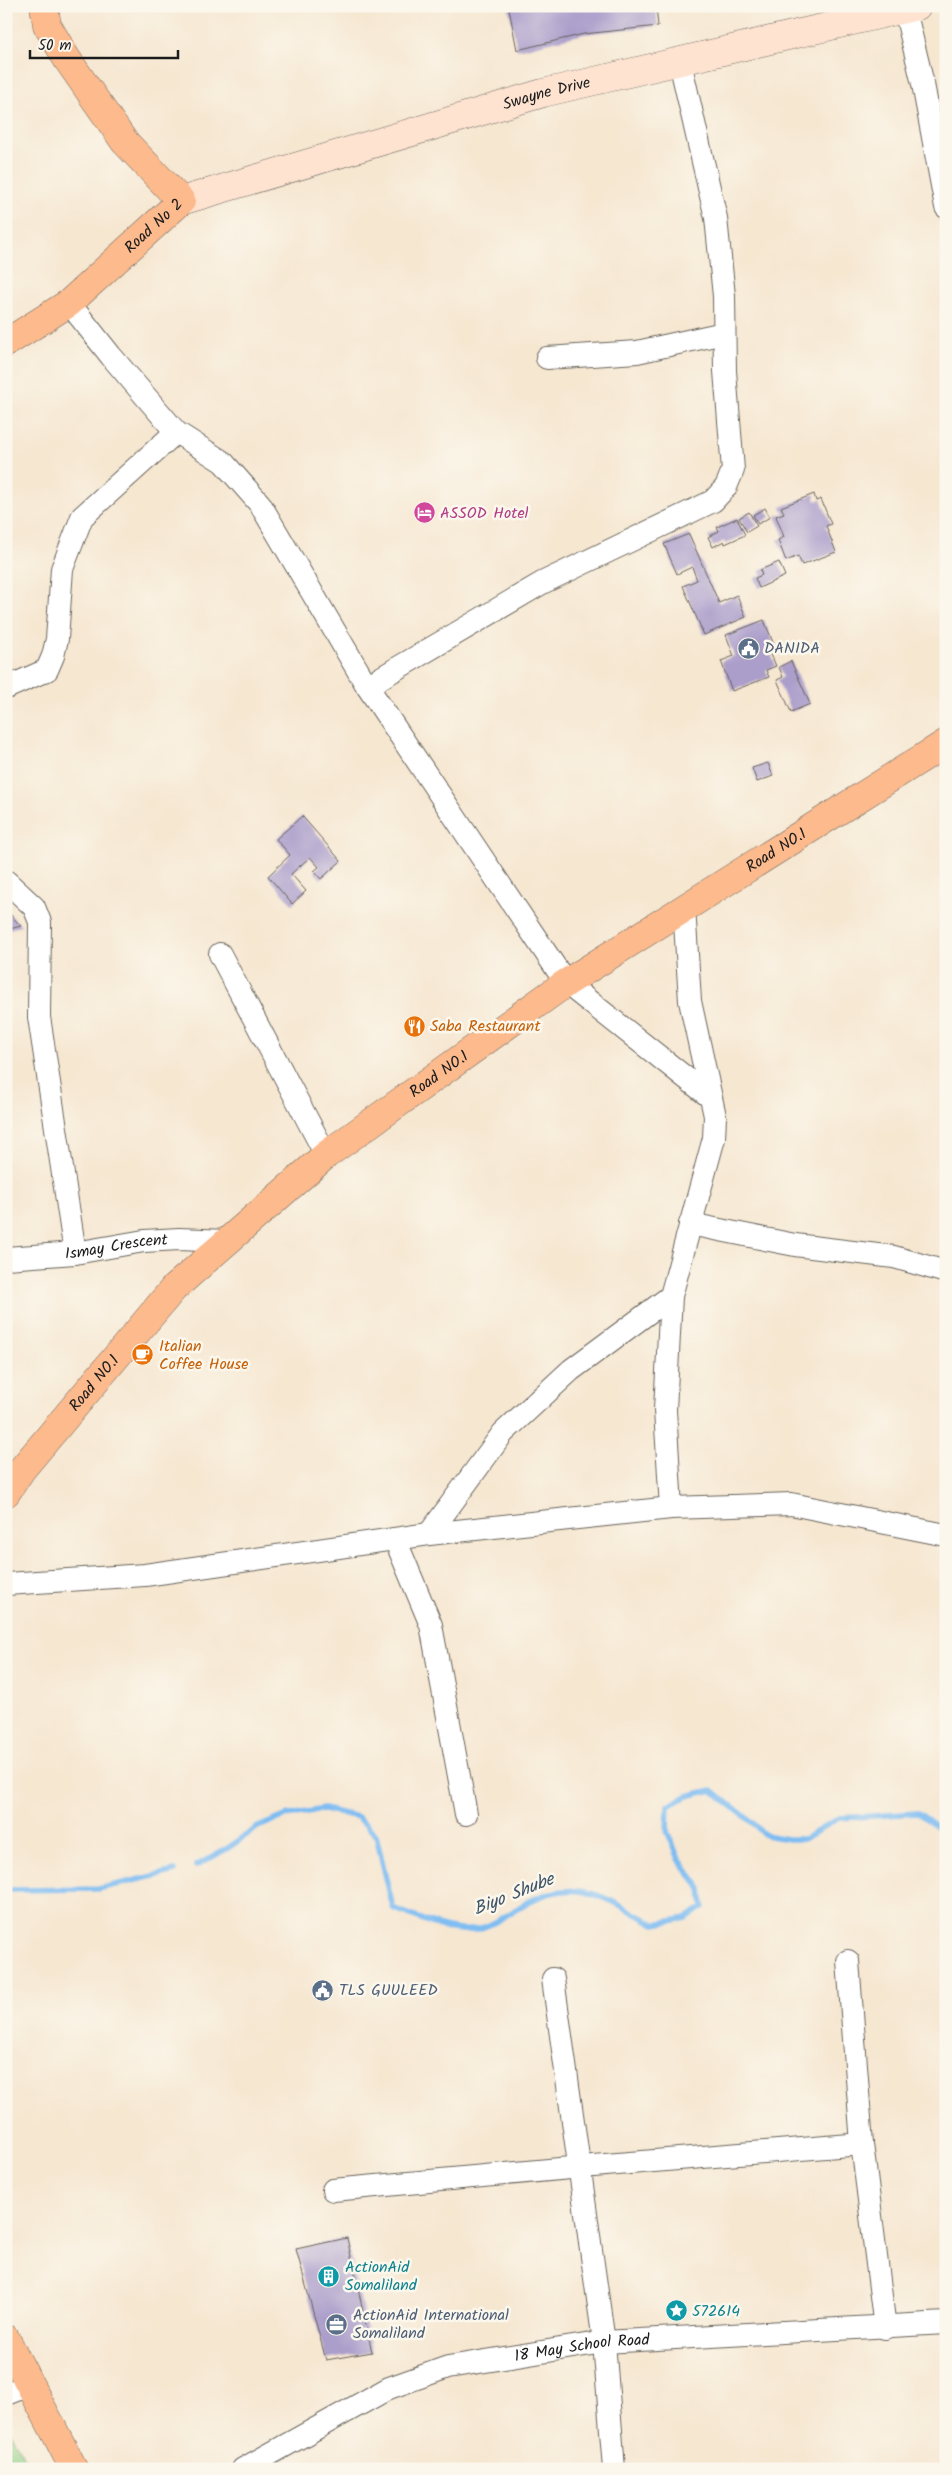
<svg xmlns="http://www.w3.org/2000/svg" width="952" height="2475" font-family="Kalam,sans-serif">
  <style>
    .green { fill: #8ecc82; stroke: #55744f }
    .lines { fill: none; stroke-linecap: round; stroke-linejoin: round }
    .stream { stroke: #7fbdf2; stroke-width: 5.5 }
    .building { fill: #ab9ecb }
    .street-casing { stroke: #68635b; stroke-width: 24 }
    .secondary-casing { stroke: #68635b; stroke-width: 29 }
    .primary-casing { stroke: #68635b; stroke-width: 29 }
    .highway-casing { stroke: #68635b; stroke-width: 29 }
    .street { stroke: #fff; stroke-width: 22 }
    .secondary { stroke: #fee3d1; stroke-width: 28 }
    .primary { stroke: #fcba8d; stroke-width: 28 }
    .highway { stroke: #fcba8d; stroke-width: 28 }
    .labels { text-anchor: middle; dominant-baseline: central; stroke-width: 5; stroke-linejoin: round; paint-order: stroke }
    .street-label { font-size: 16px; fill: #1c1c1c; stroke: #fbf7ec }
    .hotel-label { font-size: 16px; fill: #b23c85; stroke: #fbf7ec; text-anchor: start }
    .service-label { font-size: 16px; fill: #4e5e75; stroke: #fbf7ec; text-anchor: start }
    .food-label { font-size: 16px; fill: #c56008; stroke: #fbf7ec; text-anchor: start }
    .culture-label { font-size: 16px; fill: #0d838f; stroke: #fbf7ec; text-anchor: start }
    .water-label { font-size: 18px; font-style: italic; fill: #3f5467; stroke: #fbf7ec }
  </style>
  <rect width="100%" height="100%" fill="#fbf7ec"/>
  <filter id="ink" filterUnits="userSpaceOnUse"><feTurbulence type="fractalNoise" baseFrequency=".02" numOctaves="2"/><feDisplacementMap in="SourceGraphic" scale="10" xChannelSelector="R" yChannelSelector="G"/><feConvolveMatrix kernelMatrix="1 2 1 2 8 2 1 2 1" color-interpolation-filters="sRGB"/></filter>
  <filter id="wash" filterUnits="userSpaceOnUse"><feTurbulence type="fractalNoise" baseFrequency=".0096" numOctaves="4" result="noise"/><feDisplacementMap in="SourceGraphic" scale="20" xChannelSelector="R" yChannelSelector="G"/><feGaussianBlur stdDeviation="1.12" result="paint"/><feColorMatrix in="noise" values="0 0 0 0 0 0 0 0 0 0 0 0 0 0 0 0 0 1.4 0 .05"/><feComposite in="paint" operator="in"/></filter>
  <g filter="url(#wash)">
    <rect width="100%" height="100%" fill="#f6e7d1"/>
    <!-- green -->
    <path class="green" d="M6 2424 30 2469H6Z"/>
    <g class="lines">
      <!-- stream -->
      <path class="stream" d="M196 1866 228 1848 258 1827 285 1816 324 1809 358 1817 376 1835 393 1908C418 1917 450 1935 477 1929 495 1925 512 1911 528 1902 580 1875 610 1901 655 1924L686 1918 703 1907 701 1889 679 1859 667 1831 668 1806 687 1796 712 1790 753 1823 765 1835 788 1839H804L839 1818 918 1813 946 1833
        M6 1890 98 1889 175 1871"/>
    </g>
    <g id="blocks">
      <!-- building -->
      <path class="building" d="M519 6H656L658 26 584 34 517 50 509 9Z
        M814 494 816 501 821 499 831 524 826 526 836 552 802 565 798 556 786 561 778 540 784 537 776 516 784 513 781 507Z
        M765 508 770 517 758 524 753 515Z
        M749 512 757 526 747 532 739 518Z
        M737 518 745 535 725 544 724 541 713 547 708 537 719 531 717 527Z
        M689 534 719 603 737 595 746 617 704 635 683 586 697 580 692 567 677 574 664 544Z
        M779 562 785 576 759 588 755 578 762 575 760 570Z
        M764 620 776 650 770 652 776 666 766 670 769 677 732 691 721 661 734 656 726 635Z
        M791 661 810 704 791 712 777 680 783 677 779 667Z
        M768 763 773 776 757 782 752 768Z
        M302 816 341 861 321 879 314 871 319 867 310 857 291 874 306 891 292 904 268 876 290 855 276 839Z
        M6 910 21 926 6 930Z
        M347 2238 372 2352 326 2360 296 2249Z"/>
    </g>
  </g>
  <g filter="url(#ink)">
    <use href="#blocks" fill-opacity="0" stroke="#68635b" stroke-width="1"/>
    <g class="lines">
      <defs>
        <g id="street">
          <path d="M905 10 923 84 946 207"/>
          <path d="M69 303 111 356 176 432 223 462 260 504 367 686 566 983 710 1097"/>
          <path d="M547 358 637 352 724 333"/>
          <path d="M367 686 542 583 713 501 726 487 733 470 725 371 724 296 716 218 680 62"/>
          <path d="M6 688 47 670 53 656 57 639 62 569 82 517 176 432"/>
          <path d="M6 881 34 907 40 922 39 1017 75 1253"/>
          <path d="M220 954 326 1155"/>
          <path d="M690 1224 795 1245 894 1257 946 1272"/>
          <path id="s1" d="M6 1258 75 1253 144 1241 179 1239 227 1241"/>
          <path d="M671 1508 665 1410 671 1296 714 1138 715 1116 690 1001 684 907"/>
          <path d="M429 1534 503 1433 571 1370 671 1296"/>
          <path d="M395 1539 431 1625 466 1814"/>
          <path d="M6 1584 145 1575 429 1534 671 1508 791 1504 946 1535"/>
          <path d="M848 1961 862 2144 885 2328"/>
          <path d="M553 1979 604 2342 614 2469"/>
          <path d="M333 2190 581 2167 862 2144"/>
          <path d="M6 2394 29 2385"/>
          <path id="s2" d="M243 2469 389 2388 448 2367 604 2342 946 2323"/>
        </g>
        <g id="secondary">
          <path id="s3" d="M181 201 543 93 917 6"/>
        </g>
        <g id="primary">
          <path id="s4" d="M6 343 69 303 181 201 124 141 67 59 47 25 44 6"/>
        </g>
        <g id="highway">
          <path id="s5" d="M6 1493 22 1469 174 1288 326 1155 566 983 946 743"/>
          <path d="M6 2339 74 2469"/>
        </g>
      </defs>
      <!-- street casing -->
      <use href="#street" class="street-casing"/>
      <!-- secondary casing -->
      <use href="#secondary" class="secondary-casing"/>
      <!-- primary casing -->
      <use href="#primary" class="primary-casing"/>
      <!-- highway casing -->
      <use href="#highway" class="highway-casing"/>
      <!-- street -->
      <use href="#street" class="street"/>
      <!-- secondary -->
      <use href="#secondary" class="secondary"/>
      <!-- primary -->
      <use href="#primary" class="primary"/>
      <!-- highway -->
      <use href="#highway" class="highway"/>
    </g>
  </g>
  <!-- icons -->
  <defs>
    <symbol id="hotel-disc" viewBox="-11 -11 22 22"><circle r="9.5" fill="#d1479c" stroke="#fbf7ec"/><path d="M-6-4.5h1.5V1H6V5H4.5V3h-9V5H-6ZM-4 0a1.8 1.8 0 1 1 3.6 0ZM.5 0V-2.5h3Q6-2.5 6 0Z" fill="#fff"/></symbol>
    <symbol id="civic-disc" viewBox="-11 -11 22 22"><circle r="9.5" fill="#5c6f8a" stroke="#fbf7ec"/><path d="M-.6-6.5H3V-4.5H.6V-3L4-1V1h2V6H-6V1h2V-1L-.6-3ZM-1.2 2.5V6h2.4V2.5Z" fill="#fff"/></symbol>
    <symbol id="restaurant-disc" viewBox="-11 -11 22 22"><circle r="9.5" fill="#e8710a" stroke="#fbf7ec"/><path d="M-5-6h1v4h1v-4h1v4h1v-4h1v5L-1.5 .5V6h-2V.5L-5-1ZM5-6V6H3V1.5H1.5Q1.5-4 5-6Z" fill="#fff"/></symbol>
    <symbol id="cafe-disc" viewBox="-11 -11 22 22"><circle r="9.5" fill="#e8710a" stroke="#fbf7ec"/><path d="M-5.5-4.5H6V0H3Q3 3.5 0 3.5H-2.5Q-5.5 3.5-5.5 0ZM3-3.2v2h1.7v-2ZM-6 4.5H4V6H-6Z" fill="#fff"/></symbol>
    <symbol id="building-disc" viewBox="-11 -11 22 22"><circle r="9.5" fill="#0f9aa8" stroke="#fbf7ec"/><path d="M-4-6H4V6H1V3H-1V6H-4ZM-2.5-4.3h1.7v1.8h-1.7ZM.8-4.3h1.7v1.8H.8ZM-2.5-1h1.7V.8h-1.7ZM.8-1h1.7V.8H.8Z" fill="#fff"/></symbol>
    <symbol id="sight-disc" viewBox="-11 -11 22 22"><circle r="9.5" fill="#0f9aa8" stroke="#fbf7ec"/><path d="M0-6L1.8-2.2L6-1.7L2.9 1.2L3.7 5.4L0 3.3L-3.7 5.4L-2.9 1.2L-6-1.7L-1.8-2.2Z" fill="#fff"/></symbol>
    <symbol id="office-disc" viewBox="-11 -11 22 22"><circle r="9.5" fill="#5c6f8a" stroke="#fbf7ec"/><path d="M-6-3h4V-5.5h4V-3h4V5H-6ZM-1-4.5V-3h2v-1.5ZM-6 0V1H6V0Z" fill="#fff"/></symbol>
  </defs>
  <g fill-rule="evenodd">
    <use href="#hotel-disc" x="412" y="500" width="25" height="25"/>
    <use href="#civic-disc" x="736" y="636" width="25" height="25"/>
    <use href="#restaurant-disc" x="402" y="1014" width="25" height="25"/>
    <use href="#cafe-disc" x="130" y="1342" width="25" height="25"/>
    <use href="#civic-disc" x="310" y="1978" width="25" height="25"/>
    <use href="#building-disc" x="316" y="2264" width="25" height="25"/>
    <use href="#sight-disc" x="664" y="2298" width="25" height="25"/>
    <use href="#office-disc" x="324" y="2312" width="25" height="25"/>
  </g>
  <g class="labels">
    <!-- street labels -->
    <g class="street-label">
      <text stroke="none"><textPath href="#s3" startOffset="381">Swayne Drive</textPath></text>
      <text stroke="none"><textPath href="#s4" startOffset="189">Road No 2</textPath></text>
      <text stroke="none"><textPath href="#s5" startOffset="1011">Road NO.1</textPath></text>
      <text stroke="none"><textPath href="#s5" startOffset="606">Road NO.1</textPath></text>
      <text stroke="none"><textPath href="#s1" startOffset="111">Ismay Crescent</textPath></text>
      <text stroke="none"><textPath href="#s5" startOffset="141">Road NO.1</textPath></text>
      <text stroke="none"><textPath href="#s2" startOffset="365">18 May School Road</textPath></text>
    </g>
    <!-- hotel labels -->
    <g class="hotel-label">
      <text x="440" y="513">ASSOD Hotel</text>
    </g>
    <!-- service labels -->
    <g class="service-label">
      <text x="764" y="648">DANIDA</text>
      <text x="339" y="1990">TLS GUULEED</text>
      <text x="353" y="2315">ActionAid International<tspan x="353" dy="18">Somaliland</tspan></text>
    </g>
    <!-- food labels -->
    <g class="food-label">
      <text x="430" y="1026">Saba Restaurant</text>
      <text x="159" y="1346">Italian<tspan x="159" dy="18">Coffee House</tspan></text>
    </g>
    <!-- culture labels -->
    <g class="culture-label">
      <text x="345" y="2267">ActionAid<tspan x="345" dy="18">Somaliland</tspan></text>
      <text x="692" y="2311">572614</text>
    </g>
    <!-- water labels -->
    <g class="water-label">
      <text transform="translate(514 1895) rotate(-22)">Biyo Shube</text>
    </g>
  </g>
  <!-- margin -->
  <rect width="952" height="2475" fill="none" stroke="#fbf7ec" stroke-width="25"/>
  <!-- scale -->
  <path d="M30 50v8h148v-8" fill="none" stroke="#1c1c1c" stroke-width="2.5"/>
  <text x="38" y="50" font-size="15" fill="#1c1c1c" stroke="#fbf7ec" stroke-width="4" paint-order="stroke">50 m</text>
</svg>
